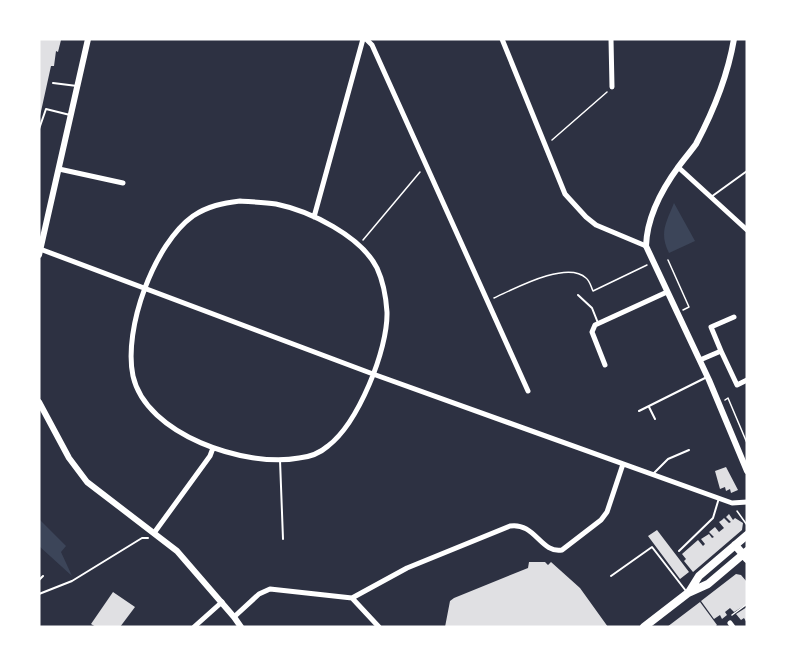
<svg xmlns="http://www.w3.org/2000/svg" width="786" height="666" font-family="'Golos Text',sans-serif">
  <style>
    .green { fill: #3c4559 }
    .building { fill: #e0e0e3 }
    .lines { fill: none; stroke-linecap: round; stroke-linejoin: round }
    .path { stroke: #fff; stroke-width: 1.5 }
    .service { stroke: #fff; stroke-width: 2 }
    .minor { stroke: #fff; stroke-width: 5 }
    .tertiary { stroke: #fff; stroke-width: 6 }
    .primary { stroke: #fff; stroke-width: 8 }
  </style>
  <rect width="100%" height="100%" fill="#2d3142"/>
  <!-- green -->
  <path class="green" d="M674 203 695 241 669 253C659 233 666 223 674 203Z
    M39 519 66 546 61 552 72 576 39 546Z"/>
  <!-- building -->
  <path class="building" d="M39 39 61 40 58 52 56 51 54 66H51L40 116Z
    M726 467 738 490 731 493 730 489 726 491 725 487 720 489 715 471Z
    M729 514 733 520 735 518 743 523 742 530 693 572 684 561 686 559 682 554 698 540 703 546 705 544 701 539 709 534 712 538 714 537 709 532 715 527 719 532 724 528 719 522 722 520 724 518 729 523 731 522 726 517Z
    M657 530 689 572 680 579 648 536Z
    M529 562H545L548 565 551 562 580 588 608 627H445L450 601 454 598 528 568Z
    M736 574 741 575 747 582V604L734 612 730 608 725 612 727 615 722 619 720 615 714 619 701 601Z
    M113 592 135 607 120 627H96L91 624Z
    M700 602 717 625 715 627H667Z
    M747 607V623L744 618 741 620 736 614Z"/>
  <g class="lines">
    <!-- path -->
    <path class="path" d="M552 140 607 92
      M363 240 420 172
      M668 260 689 307 683 310
      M494 298C514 289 567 260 586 278 590 281 591 287 593 291L647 265
      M725 400 728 398 747 443
      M737 511 747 525
      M732 615 747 604"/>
    <!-- service -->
    <path class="service" d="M53 83 77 86
      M39 129 46 109 70 115
      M711 197 747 171
      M578 295 592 308 598 323
      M649 407 655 419
      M639 411 707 377
      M280 460 283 539
      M653 474 668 459 689 450
      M679 551 713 518 719 498
      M611 576 652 547 686 591
      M39 580 43 576
      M39 594 72 581 142 538H148"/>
    <!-- minor -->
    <path class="minor" d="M366 39 372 45 528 391
      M502 39 565 194 586 217 596 225 646 246
      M611 39 612 87
      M678 167 747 230
      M59 169 123 183
      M240 201C252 202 264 202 276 204 310 211 361 236 377 268 383 281 386 297 387 312 388 350 358 423 328 446 320 453 309 457 299 458 246 468 146 435 133 376 123 329 154 244 193 216 208 206 223 203 240 201Z
      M314 217 363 39
      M40 249 373 374 732 503 747 502
      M721 351 711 327 734 317
      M700 360 721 351 737 385 747 380
      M605 365 592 332 595 325 667 292
      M154 533 210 456 213 448
      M352 598 379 627
      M234 617 259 594 270 589 352 598 407 568 510 526C535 522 541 554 562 550L601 520 607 512 623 464
      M730 623 733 627
      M194 627 222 602"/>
    <!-- tertiary -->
    <path class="tertiary" d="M734 39C728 74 713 112 696 144 691 151 685 158 679 166 662 189 647 216 646 246L709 380 747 471
      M39 255 88 39
      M39 402 69 458 87 482 177 551 234 617 241 627"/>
    <!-- primary -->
    <path class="primary" d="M735 545 747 559
      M689 592 699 576 747 535
      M644 627 688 593 708 584 747 551"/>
  </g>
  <!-- border -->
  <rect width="786" height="666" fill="none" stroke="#ffffff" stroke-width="81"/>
</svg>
